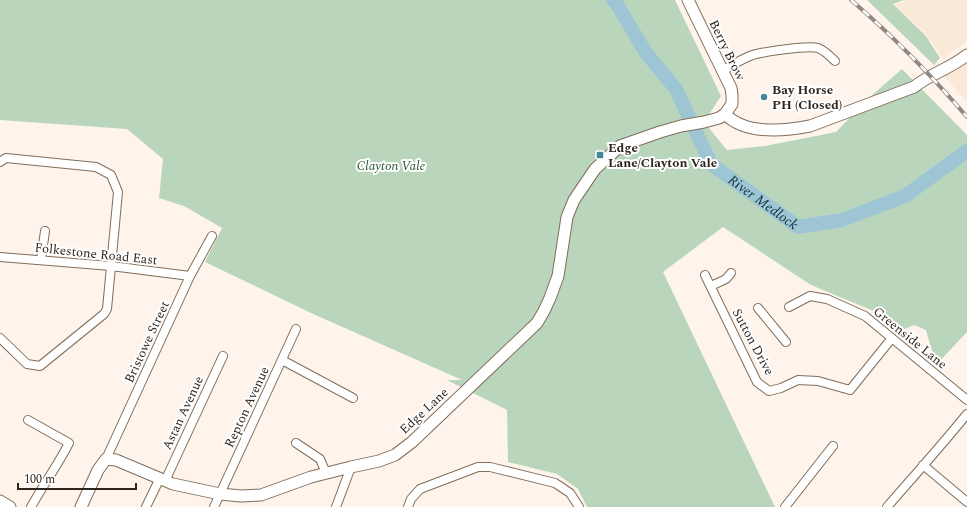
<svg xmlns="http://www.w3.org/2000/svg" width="967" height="507" font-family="Spectral,serif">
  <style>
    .built { fill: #fbe9d8 }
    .green { fill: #b9d6bd }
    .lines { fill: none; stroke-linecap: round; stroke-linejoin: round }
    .river { stroke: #9ec5d4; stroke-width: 14 }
    .street-casing { stroke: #816d59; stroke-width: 10 }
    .secondary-casing { stroke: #816d59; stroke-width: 13 }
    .street { stroke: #fff; stroke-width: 8 }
    .secondary { stroke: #fff; stroke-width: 11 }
    .rail-casing { stroke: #928880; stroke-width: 4 }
    .rail { stroke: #fff; stroke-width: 2.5; stroke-dasharray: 8; stroke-linecap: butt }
    .poi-dot { fill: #468699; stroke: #fff; stroke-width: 1.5 }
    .labels { text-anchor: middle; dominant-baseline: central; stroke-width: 4; stroke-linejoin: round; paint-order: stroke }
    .street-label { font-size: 13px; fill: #2e251d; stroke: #fff }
    .poi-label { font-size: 13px; font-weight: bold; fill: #2e251d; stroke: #fff; text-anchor: start }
    .park-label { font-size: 13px; font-style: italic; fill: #295633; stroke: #fff }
    .water-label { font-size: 14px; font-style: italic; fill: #0e333f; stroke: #fff }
  </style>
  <rect width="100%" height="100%" fill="#fef4ec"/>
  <!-- built -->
  <path class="built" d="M908 0H967V41L943 59 927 35 894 5Z
    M967 60V102L944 76Z"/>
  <!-- green -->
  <path class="green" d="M0 0H675L721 96 704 122 727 150 765 146 836 132 871 96 902 69 967 135V332L936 365 926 330 914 325 898 332 876 312 811 285 723 227 663 272 775 507H587L578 489 557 474 508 462 507 410 447 380H462L311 313 205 262 222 228 184 206 159 198 163 159 127 129 0 120Z
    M867 0H904L893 4 926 36 940 58 934 65Z"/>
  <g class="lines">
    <!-- river -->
    <path class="river" id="s1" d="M613 0 615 1 646 53 676 89 711 164 798 227 842 220 905 196 967 151"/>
    <defs>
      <path id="street" d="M723 71C732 65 740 60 750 56 760 52 808 45 818 48 824 50 830 56 835 61
        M0 162 6 158 96 167 111 175 118 192 107 309 104 314 40 366 27 364 0 338
        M0 257 111 266 190 276
        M41 260 45 231
        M705 275 757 382 769 391 781 388 798 380 818 381 850 390 892 338
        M711 286 726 279 731 273
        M789 307 810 296 827 299 865 316 967 400
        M758 308 786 342
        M282 360 353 398
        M28 420 69 443C58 465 43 485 31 507
        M296 443 320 459 326 473
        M106 459 190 276 212 236
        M923 465 967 502
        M165 481 223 356
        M146 507 160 478
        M214 507 296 329
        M336 507 351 467
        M408 507 411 499 420 489 478 467H490L555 483 570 493 579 507
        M785 507 833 446
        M887 507C914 476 941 446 967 414"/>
      <path id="secondary" d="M725 114C745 135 784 131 810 126L914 87C930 74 951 68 967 55
        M0 501 10 507
        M81 507 98 470 106 459 116 460 173 484 220 494 241 496 261 495 311 477 351 467 379 461 395 455 412 442 537 323 544 311 550 298 558 276 567 217 574 200 595 169 620 146 660 132 681 126 704 122 719 118 725 114 732 104V95L731 88 688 0"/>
    </defs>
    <!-- street casing -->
    <use href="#street" class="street-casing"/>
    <!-- secondary casing -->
    <use href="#secondary" class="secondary-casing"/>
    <!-- street -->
    <use href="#street" class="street"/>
    <!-- secondary -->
    <use href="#secondary" class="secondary"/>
    <defs>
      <path id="rail" d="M851 0C893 36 931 75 967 117"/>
    </defs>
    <!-- rail casing -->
    <use href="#rail" class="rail-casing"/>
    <!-- rail -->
    <use href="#rail" class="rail"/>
  </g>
  <!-- markers -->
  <g class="poi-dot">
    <circle cx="764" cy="97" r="4"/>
    <rect x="596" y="151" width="8" height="8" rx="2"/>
  </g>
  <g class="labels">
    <!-- street labels -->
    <g class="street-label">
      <text transform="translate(727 50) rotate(64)">Berry Brow</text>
      <text transform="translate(96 254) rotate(6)">Folkestone Road East</text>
      <text transform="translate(910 338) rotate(39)">Greenside Lane</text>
      <text transform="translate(147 342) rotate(-65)">Bristowe Street</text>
      <text transform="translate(753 342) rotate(62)">Sutton Drive</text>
      <text transform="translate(247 407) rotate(-65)">Repton Avenue</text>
      <text transform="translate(424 411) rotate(-43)">Edge Lane</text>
      <text transform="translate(183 413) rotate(-65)">Astan Avenue</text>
    </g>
    <!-- poi labels -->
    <g class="poi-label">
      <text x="772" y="90">Bay Horse<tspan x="772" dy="15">PH (Closed)</tspan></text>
      <text x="608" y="148">Edge<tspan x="608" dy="15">Lane/Clayton Vale</tspan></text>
    </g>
    <!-- park labels -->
    <g class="park-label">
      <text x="391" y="166">Clayton Vale</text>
    </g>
    <!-- water labels -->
    <g class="water-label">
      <text stroke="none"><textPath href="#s1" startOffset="257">River Medlock</textPath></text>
    </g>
  </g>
  <!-- scale -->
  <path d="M18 483v6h118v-6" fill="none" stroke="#2e251d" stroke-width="2"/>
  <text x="24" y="483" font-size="12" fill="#2e251d" stroke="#ffffff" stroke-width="3" paint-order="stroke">100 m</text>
</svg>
